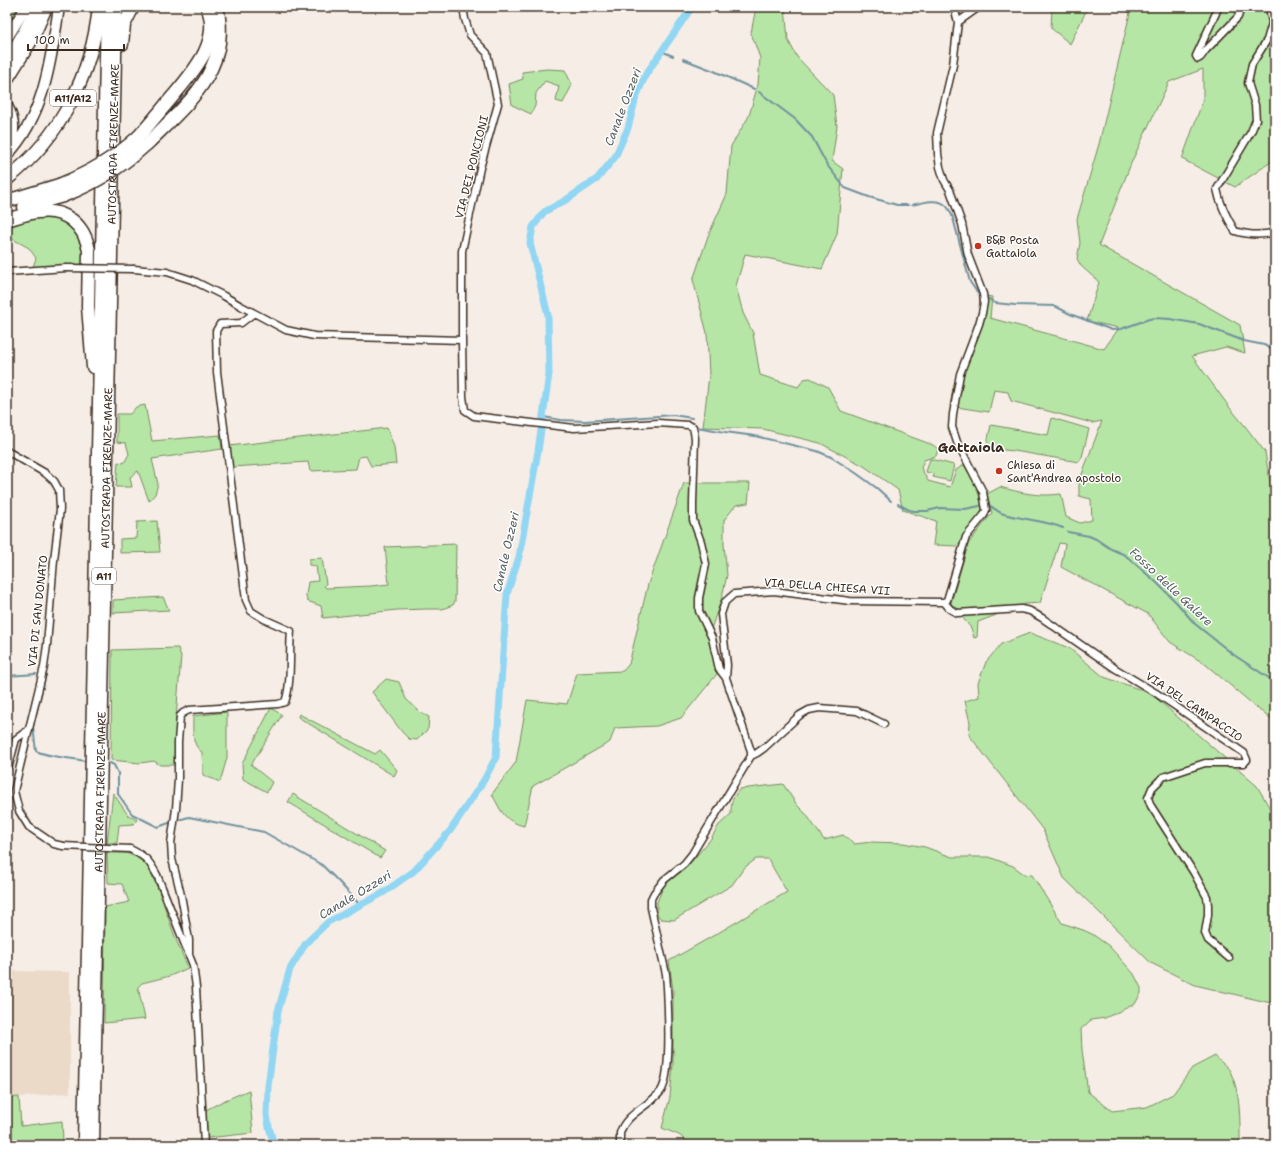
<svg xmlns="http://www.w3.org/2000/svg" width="1282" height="1152" font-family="'Shantell Sans',sans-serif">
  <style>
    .built { fill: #ebdac8 }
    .green { fill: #b6e6a5; stroke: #788862 }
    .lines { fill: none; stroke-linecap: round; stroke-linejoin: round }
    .stream { stroke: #6f919e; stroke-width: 2 }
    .canal { stroke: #91d6f3; stroke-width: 7 }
    .minor-casing { stroke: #3b2a1e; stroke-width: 9 }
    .primary-casing { stroke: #3b2a1e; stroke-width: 13 }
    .motorway-casing { stroke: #3b2a1e; stroke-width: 15 }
    .minor { stroke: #fff; stroke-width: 6 }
    .primary { stroke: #fff; stroke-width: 10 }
    .motorway { stroke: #fff; stroke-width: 12 }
    .minor-bridge-casing { stroke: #3b2a1e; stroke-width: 9; stroke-linecap: butt }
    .motorway-bridge-casing { stroke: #3b2a1e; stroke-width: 15; stroke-linecap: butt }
    .minor-bridge { stroke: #fff; stroke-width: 6 }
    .motorway-bridge { stroke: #fff; stroke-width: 12 }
    .poi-dot { fill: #c8321e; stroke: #fff; stroke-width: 1.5 }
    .labels { text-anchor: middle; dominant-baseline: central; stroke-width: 3; stroke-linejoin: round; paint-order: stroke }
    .shield { fill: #fff; stroke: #766a62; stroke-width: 1 }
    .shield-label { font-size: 10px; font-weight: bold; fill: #3b2a1e }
    .street-label { font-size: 11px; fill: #3b2a1e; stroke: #fff }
    .poi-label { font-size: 11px; fill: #3b2a1e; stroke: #fff; text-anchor: start }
    .water-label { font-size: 12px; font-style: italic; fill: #555e5e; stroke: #fff }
    .quarter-label { font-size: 13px; font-weight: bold; fill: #3b2a1e; stroke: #fff }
  </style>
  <rect width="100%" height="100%" fill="#f6eee6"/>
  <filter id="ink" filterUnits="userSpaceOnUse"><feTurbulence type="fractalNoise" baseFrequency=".025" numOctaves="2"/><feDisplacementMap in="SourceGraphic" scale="8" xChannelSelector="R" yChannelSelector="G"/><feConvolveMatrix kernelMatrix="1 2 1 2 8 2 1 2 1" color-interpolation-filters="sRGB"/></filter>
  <g filter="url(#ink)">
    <!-- built -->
    <path class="built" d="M7 971 70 972V1093L7 1098Z"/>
    <!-- green -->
    <path class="green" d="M7 7H23L7 32Z
      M756 7H785L788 40 797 57 833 95 837 126 832 161 843 169 837 234 822 269 745 254 736 286 743 313 753 333 760 375 798 387 804 379 810 378 828 387 841 411 933 445 938 449 936 456 924 460 921 468 928 481 950 487 956 470 964 465 976 485 984 510 957 546 933 545 936 521 903 510 898 490 864 466 820 443 763 429 703 427 709 375 707 333 693 280 708 236 727 194 731 146 749 116 758 84 760 58 751 33Z
      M1052 7H1088L1070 44 1051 28Z
      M1120 7H1275V159L1235 187 1182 159 1203 100V69L1169 82 1132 161 1099 245 1240 325 1245 353 1226 347 1192 356 1230 408 1245 426 1265 452 1275 513V723L1205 664 1170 642 1148 614 1061 567 1065 544 1059 543 1040 603 1025 604 978 622 977 637 974 638 971 628 951 603 968 544 992 513 987 494 1000 487C1021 493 1039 497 1061 494L1066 517 1080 523 1092 520 1091 499 1079 496V482L1102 421 1092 423 1011 401 1008 392 994 390 989 412 950 406 953 388 980 310V295L992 297 990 318 1104 349 1119 328 1087 321 1099 282 1081 266 1077 259 1080 243 1077 219 1099 144 1130 13Z
      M547 69 565 70 572 85 563 103 556 101 559 86 545 81 536 93 535 106 531 114 512 105 509 84 523 79 522 72Z
      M45 215C52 217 64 219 70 222 82 230 84 251 83 264L33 267 36 258 29 248 7 236V225Z
      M145 405 152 441 220 435 222 449 152 459 158 484 155 494 149 501 138 471 130 477 132 487H116L118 462 124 463 129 454 126 443 117 442V414H130L136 407Z
      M1052 418 1089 429 1082 457 1079 462 1014 451 986 448 991 425 1048 435Z
      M387 428 394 447 396 464 371 466 366 456 359 457 356 469 310 471 308 462 232 467 229 446Z
      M930 459 954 465 950 481 933 477 934 474 926 472Z
      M684 483H750L748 503 736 505 724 520V545L727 575 722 597 709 635 717 674 681 718 657 726 615 728 610 742 533 786 524 826C504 821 501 811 492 794L516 762 527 700 567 704 577 673 623 671 629 664 648 584Z
      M157 521 160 552 120 553V539L136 538 137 522Z
      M456 544 455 601 453 605 442 609H426L397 610 323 618 321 606 307 601 306 595 308 582 318 581 316 566 309 565V559L322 558 326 584 324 586 326 588 371 586 389 584 385 547Z
      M163 597 169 610 113 613V600Z
      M1030 633 1069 648 1104 677 1150 693 1257 786 1275 817V1004L1195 985 1151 963 1064 878 1043 830 969 735 970 723 965 701 979 697 978 683 986 662 1001 644Z
      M178 648 181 656 176 718V765H160L154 761 140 763 111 760 112 650Z
      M386 679 399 682 406 699 421 713 429 717 428 729 417 740 409 739 402 732 372 692Z
      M271 708 282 715 251 765 272 782 267 792 243 779 242 764Z
      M227 712V758L220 782 203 775 202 752C191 745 193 728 193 716Z
      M299 714 375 754 380 750 397 770 394 776 298 717Z
      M783 784 797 805 806 814 824 840 843 835 855 844 871 842 903 843 925 847 952 857H989L1013 866 1024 874 1032 875 1062 923 1083 930 1092 934 1109 946 1134 974 1141 988V993L1135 1004 1105 1018 1091 1020 1081 1029 1082 1050 1088 1092 1112 1111 1147 1107 1173 1094 1192 1068 1215 1056C1219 1061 1227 1066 1230 1071 1241 1093 1240 1121 1240 1145H691L679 1135 662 1128 670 1097 673 1065V990L669 961 718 933 787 892 768 859H756L744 868 732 885 674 920 661 919 657 914V902L664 885 686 868 710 840 719 825 731 814C731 802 732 798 740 789Z
      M113 793 128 815 137 820 133 824 119 825 117 843H107Z
      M293 794 385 851 380 858 288 802Z
      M107 853H126L136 857 147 865 159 891 175 937 188 968 170 976 142 983 138 987 145 1019 104 1023 105 907 129 902 122 884 108 883Z
      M249 1090 253 1133 207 1138 206 1110 223 1101Z
      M19 1097 21 1126 62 1121 63 1141 44 1145H7V1098Z"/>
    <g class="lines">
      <!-- stream -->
      <path class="stream" d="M661 51 673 56
        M683 59 714 71 754 89
        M759 92 795 119 812 137 827 165 845 188 869 197 897 205H908
        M912 205C921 203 936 198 944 204 949 207 951 213 953 218L970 282 979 295
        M989 299 995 303 1015 305 1055 306 1070 314 1112 330 1121 329 1149 319 1155 318 1170 319 1199 324 1244 341 1264 345 1275 351
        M1270 348 1275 346
        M543 417 561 420 585 421 673 415 692 418
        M697 427 725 432 755 436 817 451 831 457 856 473 878 489 891 501
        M898 504 909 510 914 511H927L940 508 965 509 980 506
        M988 505C994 507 998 513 1004 514 1024 520 1044 520 1063 528
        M1068 532 1089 536 1096 539 1111 549 1125 555 1156 582 1177 603 1195 624 1234 655 1275 682
        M46 674 33 727 36 751C51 758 68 757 85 761
        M7 676 36 674
        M110 763 114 765 118 773V794L132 814 158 827 169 823
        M178 820 189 817 264 832 322 865 339 882 360 905"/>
      <!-- canal -->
      <path class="canal" d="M274 1145 269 1127 267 1115 268 1086 278 1011 290 969 306 943 328 922 383 893 414 871 450 831 484 780 496 757 507 594 519 557 538 451 549 374 548 315 530 243 533 227 544 212 566 200 597 179 615 157 628 128 636 97 646 74 692 7"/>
      <defs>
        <path id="minor" d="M1218 7 1216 13 1196 56 1198 59 1201 57 1206 50 1238 17 1241 7
          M1269 7 1272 23 1267 40 1252 64 1248 83 1255 105 1256 120 1251 132 1217 189C1220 205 1227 218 1235 231 1248 235 1262 236 1275 232
          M958 22 979 7
          M134 269 167 272 192 280 224 296 241 306 286 330 314 336 462 340 463 397 465 410 474 416 574 428 658 423 688 425 693 427 695 438 693 503V520L701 542 706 564 699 598V611L712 638 719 669 726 678 751 751V756L692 854 684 864 664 880 654 893 651 899V908L666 974 667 987C668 1009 672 1075 661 1091 650 1106 626 1113 620 1133 620 1136 620 1141 620 1145
          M7 272 66 268
          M462 340V251L480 168 498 104 487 53 470 35 465 19 463 7
          M7 451 45 473 54 481 59 490 60 509 54 560 47 645 44 667 14 791 19 811 29 827 54 844 63 846
          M944 602 950 609 957 613 1021 609 1030 611 1042 618 1116 669 1156 693 1244 753 1247 760 1244 763H1205L1163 777 1152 788 1148 798 1151 806 1194 873 1207 897 1208 905V915L1205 933 1208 940 1229 958
          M726 678 727 665 721 614 725 602 734 594 774 591 850 601 944 602 947 600 966 537 984 515 986 510 983 492 957 442 952 427 953 414 960 374 979 324 982 313 984 302 983 294 968 255 962 224 950 190 944 180 940 167 938 154 937 133 953 65 958 22 954 7
          M751 756 757 753 764 748 800 715 809 710 819 708 857 711 884 724
          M7 766 9 765 16 739 27 731
          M130 849C146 857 148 859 157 875L193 965 196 987 204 1145
          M189 955V940L181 895 172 859 171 843 176 809 178 779V742L180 716 183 713 189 710 278 704 285 702C292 683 289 652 291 631L264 619 251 611 246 600 217 372 216 331 220 324 241 323 254 313"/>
        <path id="primary" d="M7 38 26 7
          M7 106C15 120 15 135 7 149
          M7 155C45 115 51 59 59 7"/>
        <g id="motorway">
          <path d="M122 44 124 25 133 7"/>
          <path d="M7 62 24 33 37 7"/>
          <path d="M7 79 32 39 46 7"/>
          <path d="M138 137C151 123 162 109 174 95 194 71 222 40 207 7"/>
          <path d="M148 143C187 104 232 69 217 7"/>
          <path d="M7 179C61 137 92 74 99 7"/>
          <path d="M7 201 59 185"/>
          <path d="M24 207 63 196"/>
          <path d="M7 220C17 217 27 213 38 212 65 208 85 225 89 251L88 307 93 367"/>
          <path d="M84 1145 107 7"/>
          <path id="s1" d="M93 1145 116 7"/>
        </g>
      </defs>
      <!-- minor casing -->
      <use href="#minor" class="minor-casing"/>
      <!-- primary casing -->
      <use href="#primary" class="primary-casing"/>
      <!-- motorway casing -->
      <use href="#motorway" class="motorway-casing"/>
      <!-- minor -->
      <use href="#minor" class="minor"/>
      <!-- primary -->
      <use href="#primary" class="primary"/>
      <!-- motorway -->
      <use href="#motorway" class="motorway"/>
      <defs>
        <path id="minor-bridge" d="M66 268 134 269
          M63 846 130 849"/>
        <path id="motorway-bridge" d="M59 185C89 173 114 159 138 137
          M63 196C98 182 120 168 148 143"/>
      </defs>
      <!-- minor-bridge casing -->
      <use href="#minor-bridge" class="minor-bridge-casing"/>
      <!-- motorway-bridge casing -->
      <use href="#motorway-bridge" class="motorway-bridge-casing"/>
      <!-- minor-bridge -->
      <use href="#minor-bridge" class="minor-bridge"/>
      <!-- motorway-bridge -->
      <use href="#motorway-bridge" class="motorway-bridge"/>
    </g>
  </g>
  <!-- markers -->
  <g class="poi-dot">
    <circle cx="978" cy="246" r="4"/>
    <circle cx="999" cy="471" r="4"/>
  </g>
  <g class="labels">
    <!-- shield labels -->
    <g class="shield">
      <rect x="50" y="90" width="46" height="16" rx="3"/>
      <rect x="92" y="568" width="24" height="16" rx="3"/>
    </g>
    <g class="shield-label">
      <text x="73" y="98">A11/A12</text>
      <text x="104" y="576">A11</text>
    </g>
    <!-- street labels -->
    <g class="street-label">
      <text stroke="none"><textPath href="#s1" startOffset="1001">AUTOSTRADA FIRENZE-MARE</textPath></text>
      <text transform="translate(472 167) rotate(-76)">VIA DEI PONCIONI</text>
      <text stroke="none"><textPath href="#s1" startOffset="677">AUTOSTRADA FIRENZE-MARE</textPath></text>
      <text transform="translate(827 587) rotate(4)">VIA DELLA CHIESA VII</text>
      <text transform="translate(38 611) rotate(-84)">VIA DI SAN DONATO</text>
      <text transform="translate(1194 707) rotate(34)">VIA DEL CAMPACCIO</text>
      <text stroke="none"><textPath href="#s1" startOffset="353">AUTOSTRADA FIRENZE-MARE</textPath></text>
    </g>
    <!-- poi labels -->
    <g class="poi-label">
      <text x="986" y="240">B&amp;B Posta<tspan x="986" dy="13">Gattaiola</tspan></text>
      <text x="1007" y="465">Chiesa di<tspan x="1007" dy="13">Sant'Andrea apostolo</tspan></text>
    </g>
    <!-- water labels -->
    <g class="water-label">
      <text transform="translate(623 107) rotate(-69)">Canale Ozzeri</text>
      <text transform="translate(506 552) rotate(-77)">Canale Ozzeri</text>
      <text transform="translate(1171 587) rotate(43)">Fosso delle Galere</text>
      <text transform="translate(355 895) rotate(-31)">Canale Ozzeri</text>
    </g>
    <!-- quarter labels -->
    <g class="quarter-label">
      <text x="971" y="447">Gattaiola</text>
    </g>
  </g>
  <!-- margin -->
  <rect width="1282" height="1152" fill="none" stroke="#fff" stroke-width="24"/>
  <rect x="12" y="12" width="1258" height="1128" fill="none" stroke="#3b2a1e" stroke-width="1.5" filter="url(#ink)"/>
  <!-- scale -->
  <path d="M28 44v6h96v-6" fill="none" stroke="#3b2a1e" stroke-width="2"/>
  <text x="34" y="44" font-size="12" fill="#3b2a1e" stroke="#ffffff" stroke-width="3" paint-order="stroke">100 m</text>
</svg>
